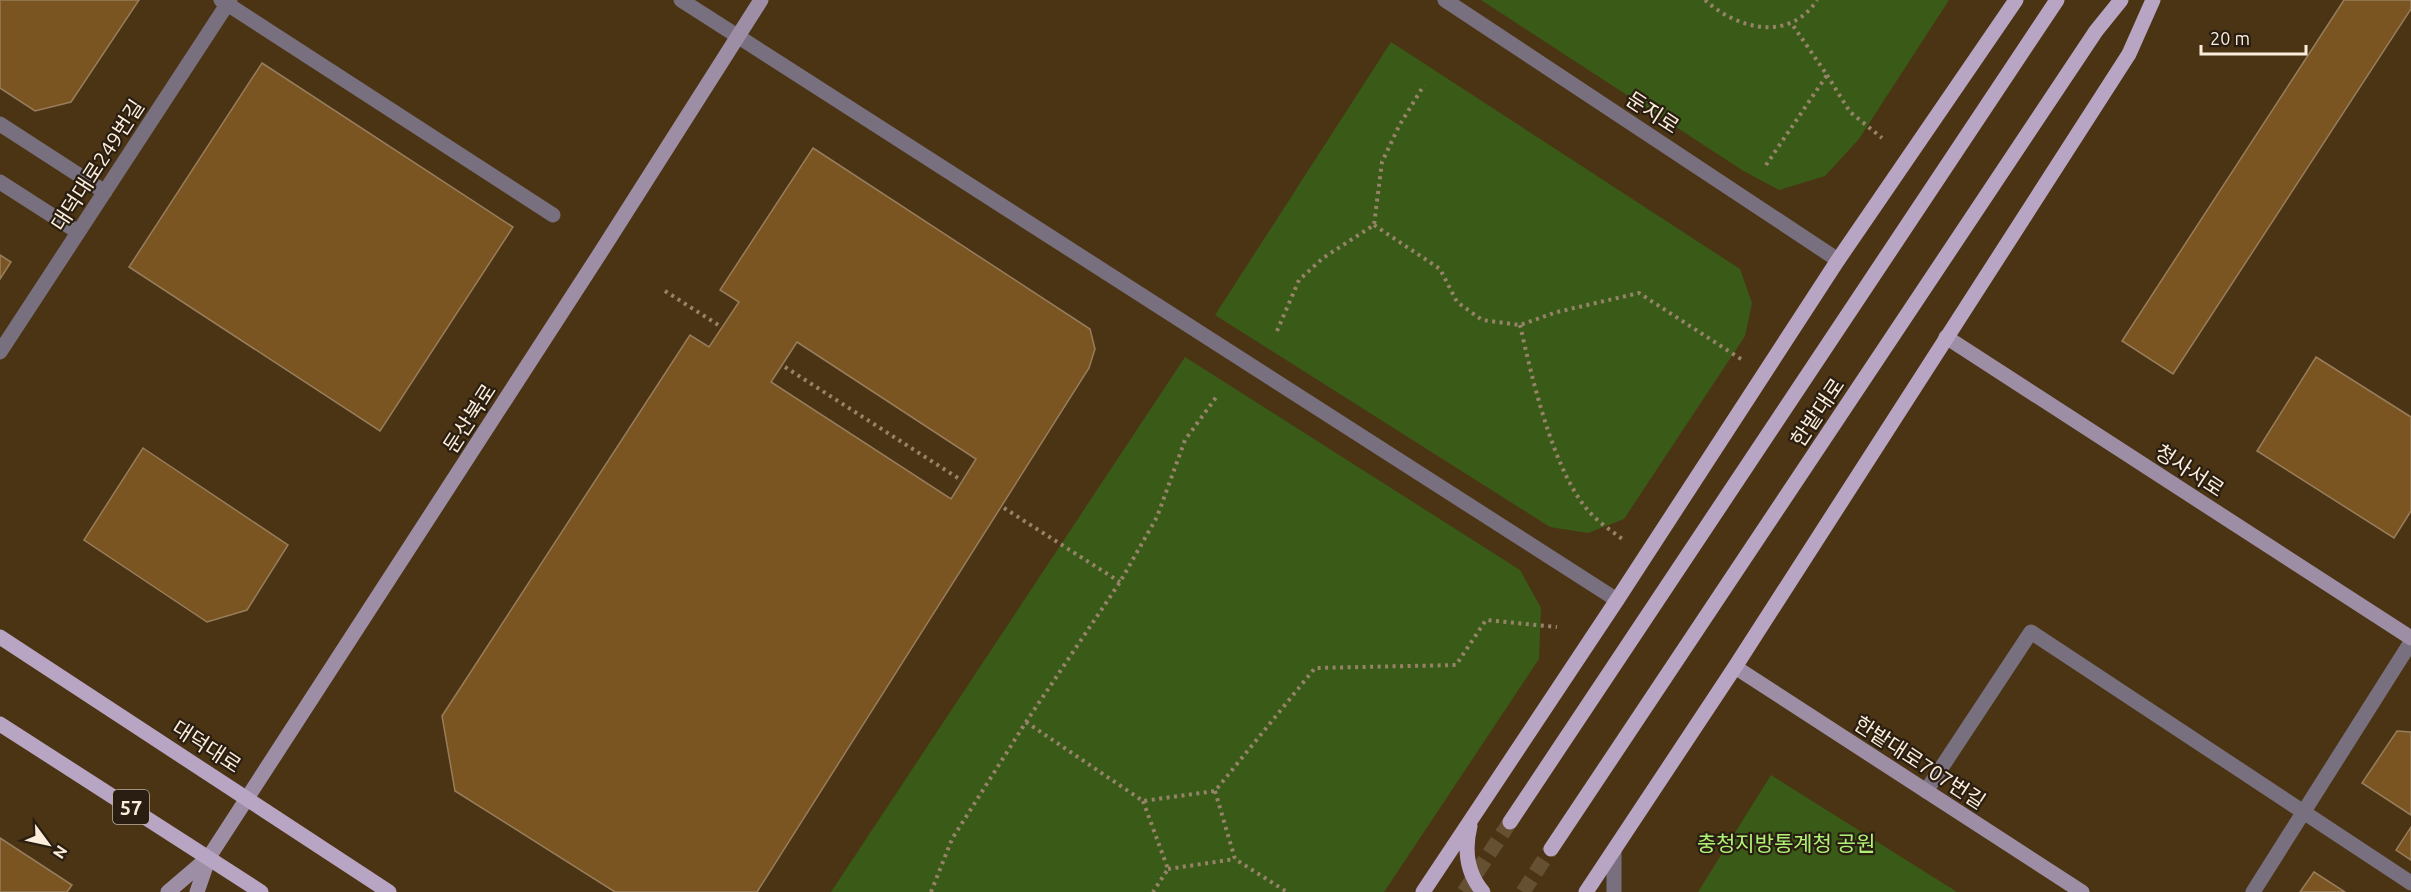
<svg xmlns="http://www.w3.org/2000/svg" width="2411" height="892" font-family="Ubuntu,'Noto Sans KR',sans-serif">
  <style>
    .green { fill: #395b17 }
    .building { fill: #7b5521; stroke: #977d5c; stroke-width: 1.5; fill-rule: evenodd }
    .lines { fill: none; stroke-linecap: round; stroke-linejoin: round }
    .primary-tunnel { stroke: #665032; stroke-width: 15; stroke-dasharray: 15 8; stroke-linecap: butt }
    .path { stroke: #978369; stroke-width: 4; stroke-dasharray: 3 4.5; stroke-linecap: butt }
    .lane { stroke: #79707f; stroke-width: 15 }
    .street { stroke: #79707f; stroke-width: 15 }
    .secondary { stroke: #9d8ea6; stroke-width: 15 }
    .primary { stroke: #b8a5c4; stroke-width: 15 }
    .labels { text-anchor: middle; dominant-baseline: central; stroke-width: 4.5; stroke-linejoin: round; paint-order: stroke }
    .shield { fill: #291e11; stroke: #bdaf9e; stroke-width: 1.5 }
    .shield-label { font-size: 20px; font-weight: bold; fill: #fceddb }
    .street-label { font-size: 21px; fill: #fceddb; stroke: #291e11 }
    .park-label { font-size: 21px; fill: #aff176; stroke: #291e11 }
  </style>
  <rect width="100%" height="100%" fill="#4b3414"/>
  <!-- green -->
  <path class="green" d="M1481 0H1949L1859 139 1825 176 1779 190 1742 170Z
    M1391 42 1740 269 1752 303 1745 336 1624 519 1588 533 1550 527 1215 315Z
    M1185 357 1520 570 1541 608 1539 659 1384 892H831Z
    M1771 775 1957 892H1698Z"/>
  <!-- building -->
  <path class="building" d="M0 0H139L71 102 35 111 0 88Z
    M2344 0H2411V9L2173 374 2122 341Z
    M262 63 513 227 380 431 129 267Z
    M813 148 1090 329 1095 349 1089 368 757 892H615L455 791 442 716 690 335 709 347 739 302 720 290ZM797 342 976 459 951 499 771 382Z
    M0 255 11 262 0 279Z
    M2316 357 2411 417V511L2394 538 2257 451Z
    M143 448 288 545 247 610 207 622 84 540Z
    M2397 731 2411 732V815L2362 783Z
    M2411 827V860L2396 850Z
    M0 838 72 885 67 892H0Z
    M2314 872 2345 892H2300Z"/>
  <g class="lines">
    <!-- primary-tunnel -->
    <path class="primary-tunnel" d="M1464 892 1510 822
      M1523 892 1551 849"/>
    <!-- path -->
    <path class="path" d="M1705 0C1738 30 1790 42 1817 0
      M1827 75 1850 112 1882 138
      M1766 165 1827 75 1792 24
      M1374 225 1440 269 1457 302 1482 320 1520 325 1557 312 1639 293 1744 361
      M665 291 720 326
      M1520 325C1532 378 1552 466 1586 508 1596 521 1612 531 1625 541
      M1277 331 1299 280 1323 258 1374 225 1382 162 1399 126 1424 85
      M785 367 961 480
      M1004 508 1120 582
      M1026 722 1143 801 1215 791 1315 668 1456 665 1486 620 1557 627
      M1215 791 1235 859 1287 892
      M1143 801 1168 869 1153 892
      M1168 869 1235 859
      M931 892 952 839 1026 722 1120 582 1157 517 1185 440 1217 396"/>
    <!-- lane -->
    <path class="lane" d="M1614 850V892"/>
    <!-- street -->
    <path class="street" d="M221 0 553 215
      M681 0 1617 600
      M1445 0 1838 260
      M0 124 105 192
      M0 182 78 232
      M0 352 230 0
      M1926 791 2031 632 2411 883
      M2253 892 2411 642"/>
    <!-- secondary -->
    <path class="secondary" d="M1946 337 2411 638
      M1735 667 2082 892
      M168 892 209 857
      M197 892 209 857 597 258 761 0"/>
    <!-- primary -->
    <path class="primary" d="M0 637 389 892
      M0 724 261 892
      M1510 822 2057 0
      M1470 826C1464 850 1467 873 1483 892
      M1551 849 2096 31 2121 0
      M1423 892 1617 600 1838 260 2016 0
      M1586 892 1735 667 2129 54 2153 0"/>
  </g>
  <g class="labels">
    <!-- shield labels -->
    <rect class="shield" x="113" y="790" width="36" height="34" rx="4.5"/>
    <g class="shield-label">
      <text x="131" y="807">57</text>
    </g>
    <!-- street labels -->
    <g class="street-label">
      <text transform="translate(1653 112) rotate(33)">둔지로</text>
      <text transform="translate(97 165) rotate(-57)">대덕대로249번길</text>
      <text transform="translate(1817 412) rotate(-56)">한밭대로</text>
      <text transform="translate(469 418) rotate(-57)">둔산북로</text>
      <text transform="translate(2190 470) rotate(33)">청사서로</text>
      <text transform="translate(207 746) rotate(33)">대덕대로</text>
      <text transform="translate(1920 762) rotate(33)">한밭대로707번길</text>
    </g>
    <!-- park labels -->
    <g class="park-label">
      <text x="1786" y="843">충청지방통계청 공원</text>
    </g>
  </g>
  <!-- north arrow -->
  <g transform="translate(48 844) rotate(123)" stroke="#291e11" stroke-width="4.5" paint-order="stroke">
  <path d="M0-4.5L10 22L0 15L-10 22Z" fill="#fceddb"/>
  <text y="-9" font-size="16" font-weight="bold" text-anchor="middle" fill="#fceddb">N</text>
  </g>
  <!-- scale -->
  <path d="M2201 45v9h105v-9" fill="none" stroke="#fceddb" stroke-width="3"/>
  <text x="2210" y="45" font-size="18" fill="#fceddb" stroke="#291e11" stroke-width="4.5" paint-order="stroke">20 m</text>
</svg>
